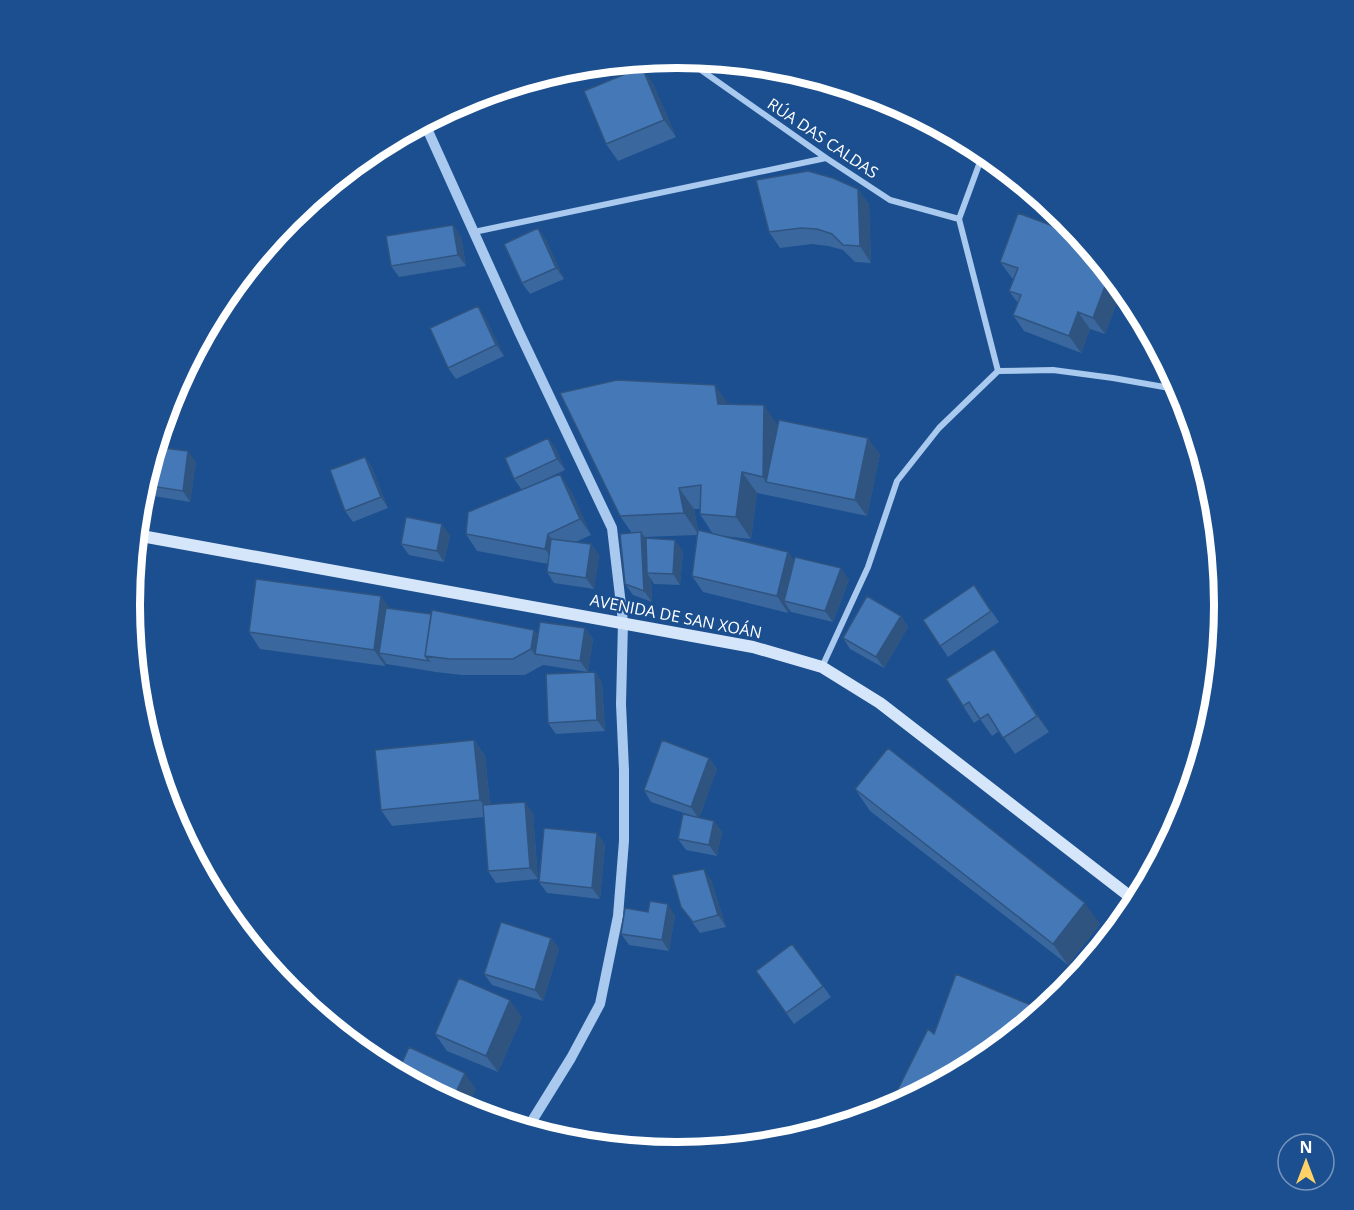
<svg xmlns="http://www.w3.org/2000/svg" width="1354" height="1210" font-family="'Open Sans',sans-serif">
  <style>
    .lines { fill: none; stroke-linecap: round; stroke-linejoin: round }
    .minor { stroke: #a9c9ee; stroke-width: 6 }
    .tertiary { stroke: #a9c9ee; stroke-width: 10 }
    .secondary { stroke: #d6e6fa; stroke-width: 12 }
    .wall { fill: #3a679d; fill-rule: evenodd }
    .shaded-wall { fill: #305480 }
    .building { fill: #4478b7; stroke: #305480; stroke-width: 1.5 }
    .labels { text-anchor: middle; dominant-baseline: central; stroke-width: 4.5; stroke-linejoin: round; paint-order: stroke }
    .street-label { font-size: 16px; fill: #fff; stroke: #1b4f8f }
    .rim { fill: none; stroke: #fff; stroke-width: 8 }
  </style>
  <rect width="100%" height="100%" fill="#1b4f8f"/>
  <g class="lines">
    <!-- minor -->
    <path class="minor" d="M684 58 826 158 890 200 959 219
      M474 232 826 158
      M998 371 1053 370 1113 378 1181 390
      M822 667 868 567 897 481 939 428 998 371 959 219 984 151"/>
    <!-- tertiary -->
    <path class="tertiary" d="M424 122 519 332 612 528 623 622 621 704 624 770V841L618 916 600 1004 571 1058 527 1129"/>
    <!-- secondary -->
    <path class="secondary" d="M136 535 753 647 822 667 880 703 1137 902"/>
  </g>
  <!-- wall -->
  <path class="wall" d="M653 84 676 137 618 161 606 144Z
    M858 189 869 205 871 263 855 262 843 250 828 246 812 244 780 248 769 232Z
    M453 225 461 237 466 266 399 277 391 266Z
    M1080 236 1122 288 1105 334 1090 329 1081 353 1024 331 1013 315 1018 303 1009 291 1014 279 1012 278 1000 262Z
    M546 240 564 279 530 294 522 283Z
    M1133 301 1147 327 1135 323 1128 312Z
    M485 317 504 356 456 379 448 368Z
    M729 404 778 425 880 454 867 516 757 493 751 539 724 536 788 552 794 561 849 580 833 622 791 612 789 609 788 613 703 592 692 576 697 535 644 537 646 540 683 551 680 585 654 584 651 579 652 602 633 595 625 584 632 533 620 516ZM694 509H700V514L713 534 698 530Z
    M548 438 556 449 565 470 522 490 514 479Z
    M155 447 196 462 190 502 141 494Z
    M365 457 372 468 388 508 353 522 345 511Z
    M571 491 591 535 576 542 591 544 599 555 594 589 554 583 547 572 548 564 477 551 466 534Z
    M450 535 444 562 409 555 401 544Z
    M974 585 999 622 948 657 923 620Z
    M390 608 534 630 538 635 585 628 593 639 588 672 543 665 525 675H462L436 672 386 664V663L385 666 260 649 249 632Z
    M901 616 908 627 884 668 850 649 843 638Z
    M1005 665 1049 732 1015 754 999 731 992 736 980 719 974 723 963 706Z
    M595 672 602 683 605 731 556 734 548 723Z
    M474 740 485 756 490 805 533 813 538 879 496 883 488 871 484 817 392 826 381 810Z
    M709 758 717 769 699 818 714 821 722 832 717 856 686 850 678 839 693 816 651 802 644 790Z
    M855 789 1100 924 1068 965 870 811Z
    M605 844 600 899 547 893 539 882Z
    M711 880 726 927 700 933 681 907Z
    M648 912 675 915 669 951 629 945 621 934Z
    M551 938 559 949 543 1001 492 985 484 974Z
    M792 944 831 997 794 1024 756 971Z
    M522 1017 498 1072 447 1051 435 1034Z"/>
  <!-- shaded-wall -->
  <path class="shaded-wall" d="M642 67 653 84 676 137 664 120Z
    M858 189 869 205 871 263 860 246Z
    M453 225 461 237 466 266 458 255Z
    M538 228 546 240 564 279 556 268Z
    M1110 273 1122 288 1105 334 1093 318Z
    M478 306 485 317 504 356 496 345Z
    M1078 312 1090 329 1081 353 1069 336Z
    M715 385 730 406 718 404Z
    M764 405 779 427 766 482 763 477Z
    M548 438 556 449 565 470 557 459Z
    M868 438 880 454 867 516 855 500Z
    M188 451 196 462 190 502 183 491Z
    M365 457 372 468 388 508 381 497Z
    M742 472 757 493 751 539 736 517Z
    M560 474 571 491 591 535 580 519Z
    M679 488 694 509 699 535 684 513Z
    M442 524 450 535 444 562 437 551Z
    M641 532 649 543 647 573 651 579 652 602 644 591Z
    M548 534 559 550 557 565 545 549Z
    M675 540 683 551 680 585 673 574Z
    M591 544 599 555 594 589 586 578Z
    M788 552 799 568 784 601 789 609 788 613 777 596Z
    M841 568 849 580 833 622 825 611Z
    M381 596 393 612 379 653 386 663 385 666 374 650Z
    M901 616 908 627 884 668 876 657Z
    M585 628 593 639 588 672 580 661Z
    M534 630 546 646 535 654 543 665 531 649Z
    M994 649 1005 665 1049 732 1037 716Z
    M595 672 602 683 605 731 597 720Z
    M474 740 485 756 491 816 480 800Z
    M709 758 717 769 699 819 691 807Z
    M525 802 533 813 538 879 530 868Z
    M714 821 722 832 717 856 709 845Z
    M597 833 605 844 600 899 592 888Z
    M704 869 711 880 726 927 718 915Z
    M1085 903 1100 924 1068 965 1053 944Z
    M668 904 675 915 669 951 662 940Z
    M551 938 559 949 543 1001 535 990Z
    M510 1000 522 1017 498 1072 486 1056Z
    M465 1073 476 1089 466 1111 451 1103Z"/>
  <!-- building -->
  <path class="building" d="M642 67 664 120 606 144 584 91Z
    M808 171 833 178 858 189 860 246 843 245 832 234 817 229 801 228 769 232 756 180Z
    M1018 213 1080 236 1110 273 1093 318 1078 312 1069 336 1013 315 1021 295 1009 291 1018 268 1000 262Z
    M453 225 458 255 391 266 386 236Z
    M538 228 556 268 522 283 504 244Z
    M1132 300 1133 301 1141 316 1128 312Z
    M478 306 496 345 448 368 430 328Z
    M617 380 715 385 718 404 764 405 763 477 742 472 736 517 700 514 701 485 679 488 684 513 620 516 560 393Z
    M779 420 868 438 855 500 766 482Z
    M548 438 557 459 514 479 505 458Z
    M155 447 188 451 183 491 144 485Z
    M365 457 381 497 345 511 330 470Z
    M560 474 580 519 548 534 545 549 466 534 468 512Z
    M406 517 442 524 437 551 401 544Z
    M698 530 788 552 777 596 692 576Z
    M641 532 644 591 625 584 620 534Z
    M646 538 675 540 673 574 647 573Z
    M551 539 591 544 586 578 547 572Z
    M795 557 841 568 825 611 784 601Z
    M256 579 381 596 374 650 249 632Z
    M974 585 991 611 940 646 923 620Z
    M867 596 901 616 876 657 843 638Z
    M386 608 431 614 425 656 429 661 379 653Z
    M432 610 534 630 531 649 513 659H450L425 656Z
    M540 622 585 628 580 661 535 654Z
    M994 649 1037 716 1003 738 988 714 980 719 969 702 963 706 946 679Z
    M595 672 597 720 548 723 546 674Z
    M474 740 480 800 381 810 375 750Z
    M662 740 709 758 691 807 644 790Z
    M888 748 1085 903 1053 944 855 789Z
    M525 802 530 868 488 871 483 805Z
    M683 814 714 821 709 845 678 839Z
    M544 828 597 833 592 888 539 882Z
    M704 869 718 915 693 922 681 907 672 875Z
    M650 901 668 904 662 940 621 934 625 908 648 912Z
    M501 922 551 938 535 990 484 974Z
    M792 944 823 986 786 1013 756 971Z
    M956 974 1043 1010 981 1061 887 1111 928 1029 934 1034Z
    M459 978 510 1000 486 1056 435 1034Z
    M409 1047 465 1073 451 1103 397 1074Z"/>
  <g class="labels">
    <!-- street labels -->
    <g class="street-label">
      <text transform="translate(823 138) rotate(34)">RÚA DAS CALDAS</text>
      <text transform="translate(676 616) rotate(11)">AVENIDA DE SAN XOÁN</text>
    </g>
  </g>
  <!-- crop -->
  <path d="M0 0H1354V1210H0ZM140 605a537 537 0 1 1 1074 0a537 537 0 1 1-1074 0Z" fill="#1b4f8f" fill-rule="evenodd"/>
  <path class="rim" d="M140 605a537 537 0 1 1 1074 0a537 537 0 1 1-1074 0Z"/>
  <!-- north arrow -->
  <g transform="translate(1306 1162)"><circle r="28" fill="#1b4f8f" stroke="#7695bc" stroke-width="1.5"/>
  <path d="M0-4.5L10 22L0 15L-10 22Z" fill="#ffd166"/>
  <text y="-9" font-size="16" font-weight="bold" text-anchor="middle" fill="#ffffff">N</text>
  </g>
</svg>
